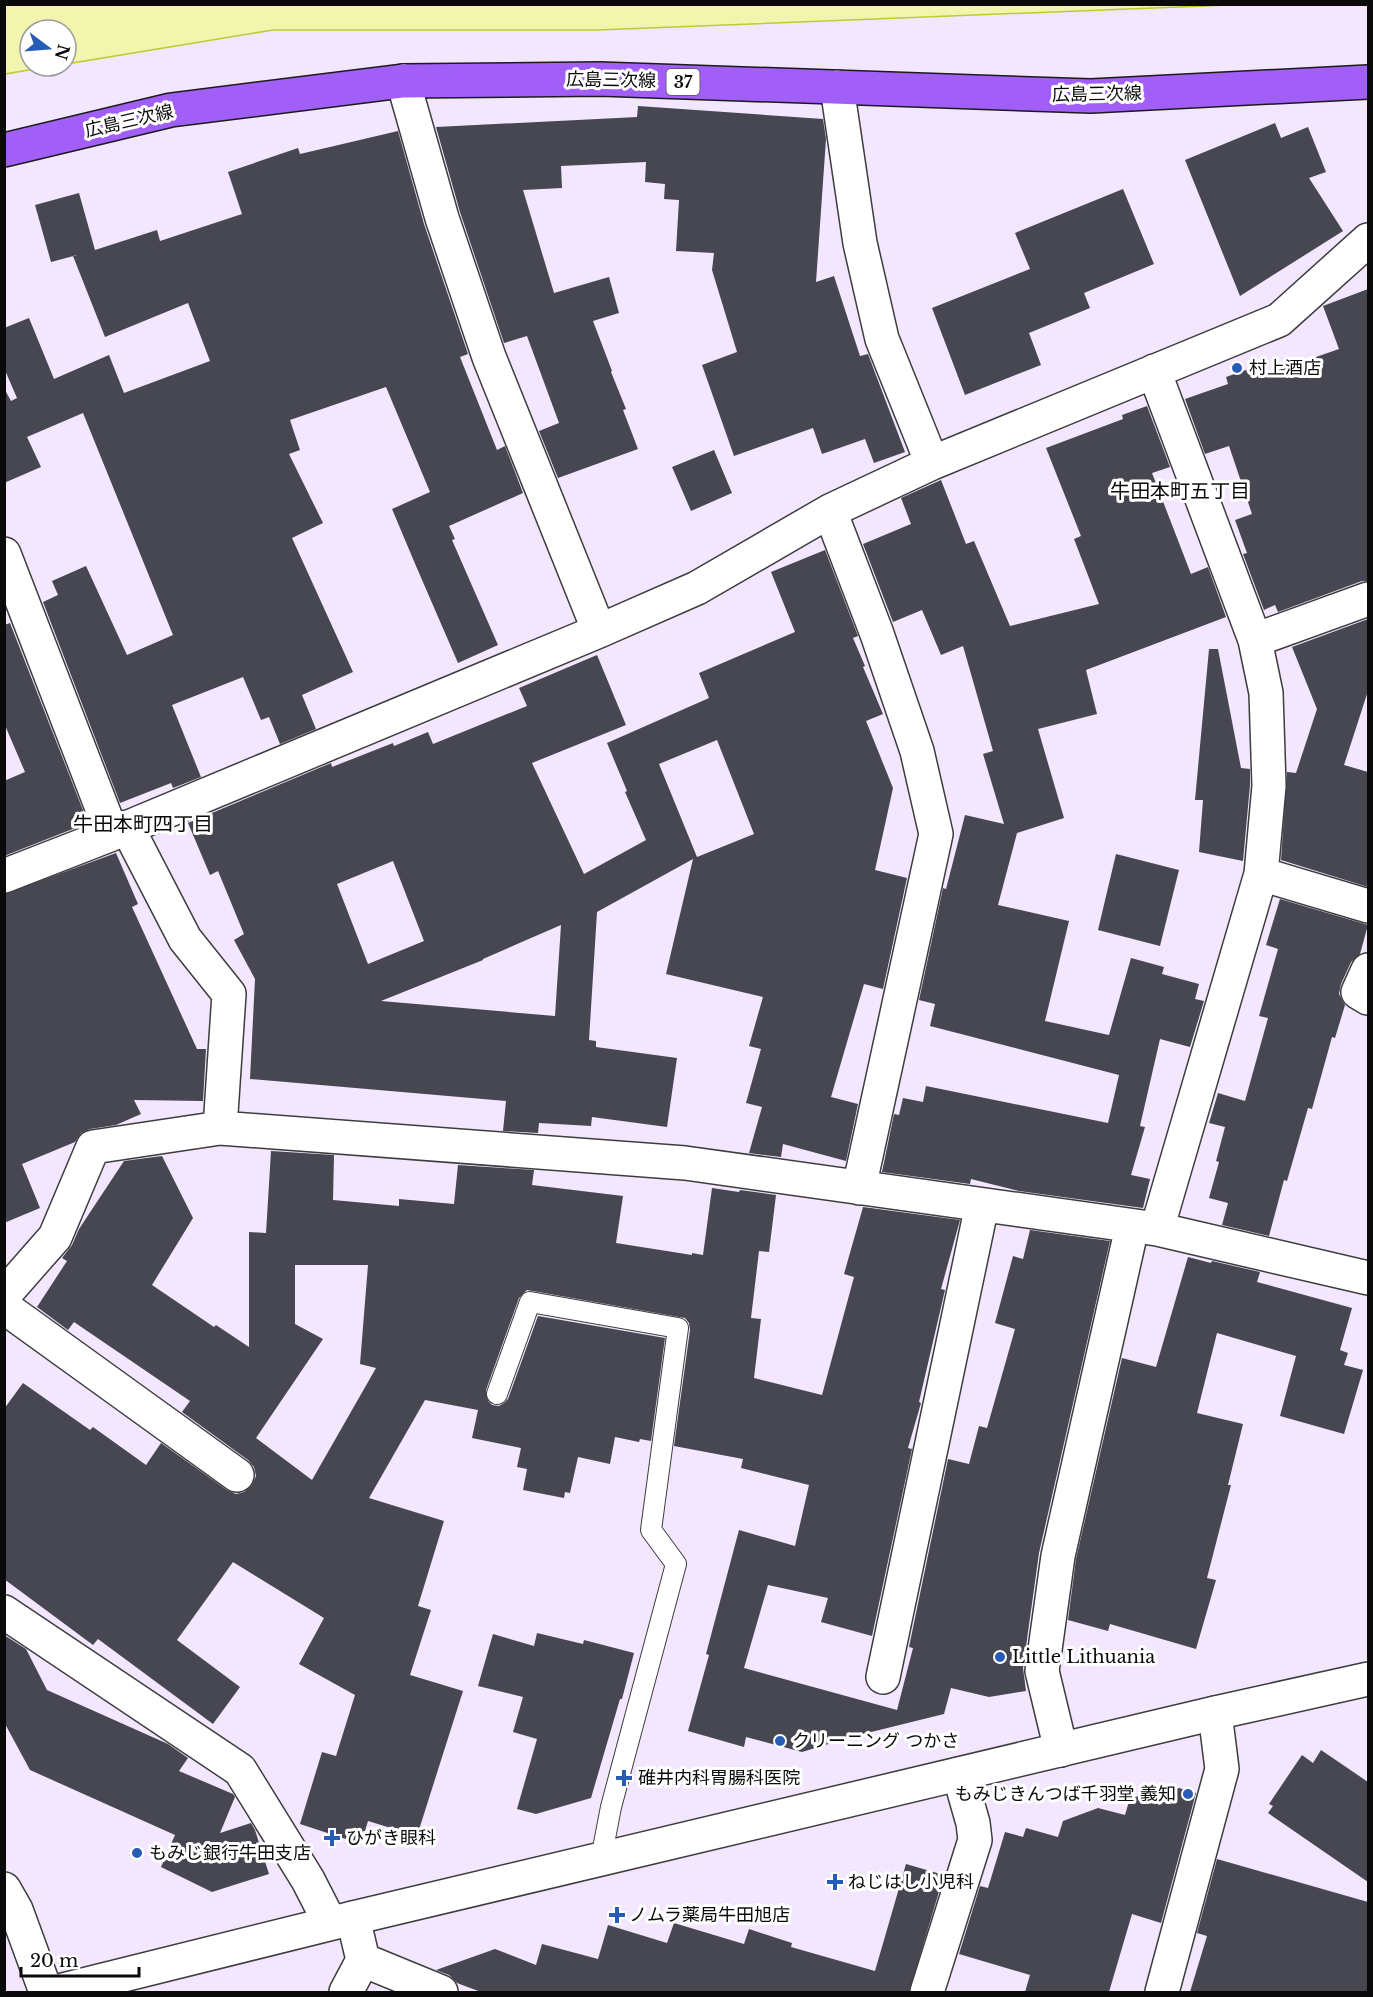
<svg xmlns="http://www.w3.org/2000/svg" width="1373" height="1997" font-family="'Libre Baskerville','Noto Sans JP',serif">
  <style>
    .water { fill: #f1f5ad; stroke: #bfca35; stroke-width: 1.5 }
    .building { fill: #474752; fill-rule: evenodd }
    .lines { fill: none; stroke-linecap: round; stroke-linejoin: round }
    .service-casing { stroke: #3d3d3d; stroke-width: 22 }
    .minor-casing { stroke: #3d3d3d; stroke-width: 36 }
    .tertiary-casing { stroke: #3d3d3d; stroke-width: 36 }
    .primary-casing { stroke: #1b1b1b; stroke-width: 36 }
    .service { stroke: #fff; stroke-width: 20 }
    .minor { stroke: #fff; stroke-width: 33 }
    .tertiary { stroke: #fff; stroke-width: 33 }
    .primary { stroke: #a15ff7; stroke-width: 33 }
    .poi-dot { fill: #265bb6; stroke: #fff; stroke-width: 2 }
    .labels { text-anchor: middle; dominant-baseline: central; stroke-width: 6; stroke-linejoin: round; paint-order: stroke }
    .shield { fill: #fff; stroke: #545454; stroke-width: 1.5 }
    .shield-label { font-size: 16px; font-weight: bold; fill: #0a0a0a }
    .street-label { font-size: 18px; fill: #0a0a0a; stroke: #fff }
    .poi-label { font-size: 18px; fill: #0a0a0a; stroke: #fff; text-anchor: start }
    .neighbourhood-label { font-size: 20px; fill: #0a0a0a; stroke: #fff }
  </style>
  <rect width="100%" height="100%" fill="#f2e7ff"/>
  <!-- water -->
  <path class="water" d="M5 4H1229V5L597 30H273L66 64V30H30V66H52L5 74Z"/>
  <!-- building -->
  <path class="building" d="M638 106 823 119 826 139 816 282 834 276 860 356 868 354 905 452 874 463 865 439 822 454 813 428 734 456 702 365 737 352 712 270 714 253 676 251 679 200 664 199 665 184 645 182 646 162 561 166 562 188 523 190 554 293 609 277 619 313 593 321 612 371 611 372 626 409 623 410 638 449 558 478 539 431 559 423 527 336 504 343 460 212 436 127 637 117Z
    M1275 123 1281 138 1308 127 1326 172 1309 178 1343 231 1240 296 1185 160Z
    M398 131 424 224 468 354 460 357 497 450 505 446 523 493 449 526 455 539 452 540 498 645 458 663 416 566 392 509 430 492 386 387 290 420 300 450 289 454 323 523 292 538 353 672 302 695 316 729 280 744 269 717 261 720 243 677 172 705 201 777 173 788 171 783 120 803 43 602 58 595 52 581 86 566 127 655 173 635 83 413 27 437 41 467 4 483V388L11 401 17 398 4 368V328L29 318 54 379 109 355 124 393 210 361 188 303 105 337 73 256 81 254 51 262 35 205 79 193 95 250 157 230 160 241 242 214 228 172 298 148 300 154Z
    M1123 189 1154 264 1084 293 1090 308 1029 333 1041 365 965 395 932 308 1030 269 1015 233Z
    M1368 289V581H1362L1278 612 1275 605 1264 610 1243 554 1247 553 1235 520 1252 514 1229 446 1205 454 1185 399 1228 384 1226 377 1260 365 1264 375 1339 349 1323 306Z
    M1147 406 1170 467 1152 473 1191 574 1208 567 1226 617 1086 670 1097 714 1038 729 1064 818 1017 833 998 905 1069 921 1045 1021 1109 1035 1131 958 1164 967 1162 974 1199 984 1195 999 1204 1001 1190 1047 1160 1039 1140 1126 1145 1127 1131 1175 1150 1179 1143 1208 1019 1191 971 1179 970 1184 882 1172 894 1114 899 1115 903 1098 923 1102 926 1086 1108 1123 1119 1075 930 1026 935 1004 919 1000 943 888 946 889 965 815 1004 824 983 754 993 751 963 646 941 655 922 610 893 622 863 544 911 524 901 498 941 480 966 544 974 541 1010 626 1099 604 1074 539 1081 536 1046 448 1123 419 1122 415Z
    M714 450 732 493 691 511 672 467Z
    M825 550 858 636 853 638 865 666 863 667 883 714 866 721 893 788 875 870 907 878 883 989 864 984 831 1097 858 1104 846 1161 783 1144 781 1157 749 1153 762 1107 746 1103 761 1049 749 1046 763 997 666 974 693 859 597 912 589 1040 596 1041V1047L677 1058 667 1127 592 1117 591 1126 539 1123 538 1133 503 1131 506 1101 250 1079 255 979 234 940 244 934 218 871 210 875 188 823 331 763 332 767 393 743 394 746 428 732 433 744 527 706 519 688 597 655 626 725 532 763 584 874 646 840 625 792 627 791 607 743 709 698 699 673 795 632 771 572ZM717 740 754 834 697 857 659 764ZM393 861 424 941 368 964 337 884ZM561 925 555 1016 381 1001 483 960V959Z
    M1368 619V691L1344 765 1368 772V887L1281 860 1287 772 1296 773 1317 709 1292 647Z
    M10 623 88 823 4 856V781L25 772 4 723V625Z
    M1209 649H1218L1241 768 1250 769V785L1243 861 1199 852 1203 800H1195Z
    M116 853 138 904 132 907 197 1049H206L203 1101 134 1100 141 1114 116 1125 90 1129 81 1133 75 1142 22 1164 40 1208 4 1223V894Z
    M1116 854 1179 870 1160 946 1098 930Z
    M1280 899 1368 925 1360 954 1351 962 1341 984 1339 994 1345 1005 1335 1038 1332 1037 1312 1109 1308 1108 1287 1181 1284 1180 1269 1236 1222 1225 1228 1203 1209 1198 1219 1162 1216 1161 1225 1127 1209 1123 1218 1093 1245 1101 1268 1018 1259 1016 1278 949 1266 945Z
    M271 1151 334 1155 333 1200 399 1206V1199L454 1204 458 1165 534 1170 532 1185 623 1196 616 1243 692 1255V1253L703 1255 712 1188 739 1192 740 1190 776 1195 769 1252 759 1251 751 1318 761 1319 754 1378 822 1395 854 1277 844 1274 863 1207 960 1220 941 1289 945 1290 919 1402 921 1403 908 1448 912 1449 872 1636 821 1622 828 1598 768 1585 744 1668 897 1710 913 1648 909 1647 948 1459 969 1464 979 1426 987 1428 1015 1329 995 1323 1013 1256 1023 1259 1030 1230 1110 1241 1039 1553 1023 1668 1026 1691 989 1697 951 1688 944 1714 855 1736 802 1752 746 1737 744 1747 688 1731 709 1655 706 1654 739 1530 795 1546 809 1485 741 1468 743 1459 674 1446 690 1330 689 1323 685 1318 527 1290 519 1298 486 1390 488 1401 492 1405 499 1406 504 1403 508 1399 538 1316 665 1338 651 1441 640 1439 639 1442 615 1437 610 1464 578 1457 570 1493 565 1492 564 1498 523 1490 527 1469 517 1467 521 1448 472 1438 478 1410 425 1400 369 1498 444 1521 418 1606 431 1610 410 1675 463 1691 417 1836 368 1821 361 1844 300 1824 322 1752 336 1756 355 1695 299 1664 324 1618 233 1562 177 1640 240 1687 213 1724 98 1639 93 1645 4 1579V1409L23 1383 90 1430 93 1427 146 1465 161 1443 227 1490 236 1494 244 1492 252 1485 256 1476 254 1467 248 1460 182 1412 190 1401 74 1322 68 1330 37 1307 67 1261 62 1258 72 1245 79 1229 124 1161 162 1156 193 1218 152 1285 214 1327 216 1325 249 1347V1232L266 1233ZM295 1265H368L360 1364 376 1368 312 1480 256 1438 323 1339 295 1324Z
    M1188 1257 1211 1263 1212 1261 1260 1272 1257 1282 1352 1308 1340 1350 1348 1353 1344 1365 1363 1370 1344 1434 1280 1416 1296 1356 1217 1333 1197 1413 1243 1424 1228 1485H1231L1207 1578 1216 1580 1196 1649 1110 1624 1108 1631 1068 1620 1076 1559 1122 1358 1156 1367Z
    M537 1633 583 1644 584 1640 634 1653 622 1699H620L591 1798 536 1814 517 1809 537 1739 513 1732 523 1697 478 1686 493 1634 534 1646Z
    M4 1635 26 1649 47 1690 168 1744 188 1758 179 1771 233 1794 235 1797 220 1833 251 1823 255 1830 269 1874 212 1892 161 1867 175 1835 30 1770 4 1722Z
    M1321 1750 1368 1782V1882L1268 1813 1273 1806 1269 1804 1302 1755 1313 1763Z
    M1179 1788 1196 1793 1161 1923 1132 1914 1109 1992H1025L1030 1975 959 1954 980 1886 988 1888 1005 1832 1023 1837 1026 1828 1058 1837 1063 1821 1098 1808 1125 1815 1130 1798Z
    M1217 1859 1368 1902V1992H1190L1207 1936 1197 1933Z
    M906 1864 944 1875 909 1992H481L457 1983 449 1975 436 1970 495 1949 536 1965 542 1944 598 1959 608 1925 667 1943 674 1923 744 1944 749 1929 792 1943 791 1947 875 1971Z"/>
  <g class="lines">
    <defs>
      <path id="service" d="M497 1394 530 1302 678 1328 651 1530 676 1564 611 1807 601 1859"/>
      <path id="minor" d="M403 81 442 218 489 357 599 631
        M837 87 860 243 882 339 932 463
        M1154 371 1255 640 1266 693 1269 786 1261 874 1157 1229
        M830 511 877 634 917 751 936 834 859 1188
        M4 554 112 834
        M1255 640 1368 599
        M127 827 185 939 229 994 220 1128
        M1261 874 1368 906
        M4 876 112 834 599 631 697 588 830 511 932 463 1279 320 1368 240
        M1368 970 1358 992 1368 998
        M4 1295 55 1237 93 1147 220 1128 685 1163 1157 1229 1368 1278
        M4 1307 237 1475
        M4 1612 240 1770 308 1880 330 1923
        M883 1677 982 1205
        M1061 1750 1042 1671 1058 1556 1132 1227
        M353 1918 363 1960 441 1992
        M346 1992 363 1960
        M927 1992 975 1840 973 1823 959 1774
        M1162 1992 1222 1769 1215 1713"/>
      <path id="tertiary" d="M4 1889 16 1910 46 1992
        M55 1992 353 1918 1215 1713 1368 1679"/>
      <path id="primary" d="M4 150 171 110 403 81 600 79 1091 96 1368 82"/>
    </defs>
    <!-- service casing -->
    <use href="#service" class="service-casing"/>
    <!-- minor casing -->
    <use href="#minor" class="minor-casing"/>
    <!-- tertiary casing -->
    <use href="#tertiary" class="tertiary-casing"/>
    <!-- primary casing -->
    <use href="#primary" class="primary-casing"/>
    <!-- service -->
    <use href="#service" class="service"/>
    <!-- minor -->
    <use href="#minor" class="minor"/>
    <!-- tertiary -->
    <use href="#tertiary" class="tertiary"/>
    <!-- primary -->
    <use href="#primary" class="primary"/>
  </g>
  <!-- markers -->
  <g class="poi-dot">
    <circle cx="1237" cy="368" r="6"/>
    <circle cx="1000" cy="1657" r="6"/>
    <circle cx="780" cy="1741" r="6"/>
    <path d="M621 1769h6v6h6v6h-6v6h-6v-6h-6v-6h6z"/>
    <circle cx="1188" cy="1794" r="6"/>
    <path d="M329 1829h6v6h6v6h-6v6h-6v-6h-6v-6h6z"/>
    <circle cx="137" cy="1853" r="6"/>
    <path d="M832 1873h6v6h6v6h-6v6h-6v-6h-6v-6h6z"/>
    <path d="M614 1906h6v6h6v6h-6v6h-6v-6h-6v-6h6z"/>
  </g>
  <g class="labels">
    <!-- shield labels -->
    <rect class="shield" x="666.5" y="69" width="33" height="26" rx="4.5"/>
    <g class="shield-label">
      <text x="683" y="82">37</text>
    </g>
    <!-- street labels -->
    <g class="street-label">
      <text transform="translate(611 80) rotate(1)">広島三次線</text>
      <text transform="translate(1097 94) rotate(-1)">広島三次線</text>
      <text transform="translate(129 121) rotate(-13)">広島三次線</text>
    </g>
    <!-- poi labels -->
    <g class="poi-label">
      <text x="1249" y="368">村上酒店</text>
      <text x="1012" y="1657">Little Lithuania</text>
      <text x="792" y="1741">クリーニング つかさ</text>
      <text x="638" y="1778">碓井内科胃腸科医院</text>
      <text x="1176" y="1794" text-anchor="end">もみじきんつば千羽堂 義知</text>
      <text x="346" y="1838">ひがき眼科</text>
      <text x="149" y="1853">もみじ銀行牛田支店</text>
      <text x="848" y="1882">ねじはし小児科</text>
      <text x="629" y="1915">ノムラ薬局牛田旭店</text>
    </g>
    <!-- neighbourhood labels -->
    <g class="neighbourhood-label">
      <text x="1180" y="491">牛田本町五丁目</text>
      <text x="143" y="824">牛田本町四丁目</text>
    </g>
  </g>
  <!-- border -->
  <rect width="1373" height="1997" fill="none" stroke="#0a0a0a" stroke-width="12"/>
  <!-- north arrow -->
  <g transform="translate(48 48) rotate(106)"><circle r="28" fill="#ffffff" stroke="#9d9d9d" stroke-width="1.5"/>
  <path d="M0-4.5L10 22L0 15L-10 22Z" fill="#265bb6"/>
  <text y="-9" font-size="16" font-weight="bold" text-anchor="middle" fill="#0a0a0a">N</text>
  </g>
  <!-- scale -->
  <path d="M21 1967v9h118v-9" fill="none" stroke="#0a0a0a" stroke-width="3"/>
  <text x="30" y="1967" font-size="18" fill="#0a0a0a" stroke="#ffffff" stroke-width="4.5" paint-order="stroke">20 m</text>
</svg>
